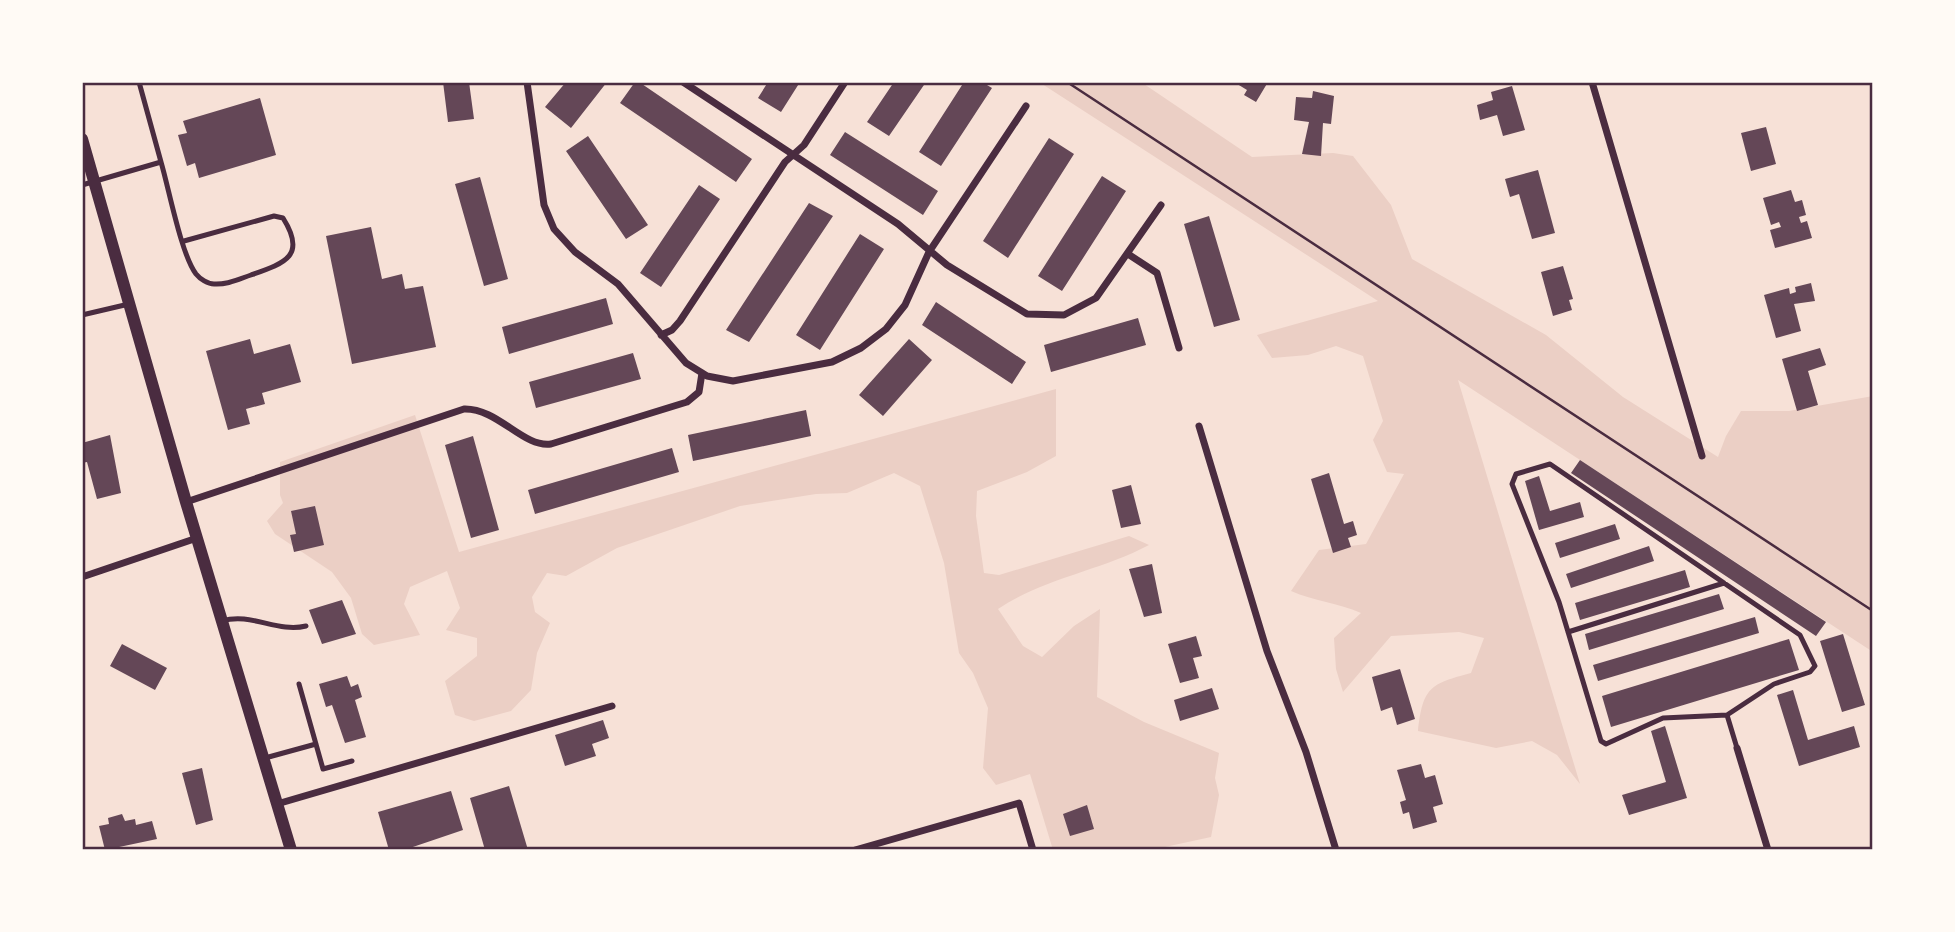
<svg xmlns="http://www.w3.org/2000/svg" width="1955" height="932" font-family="'Roboto Serif',serif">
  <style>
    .green { fill: #ebcfc5 }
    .building { fill: #644757 }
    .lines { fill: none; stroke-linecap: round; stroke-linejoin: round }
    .path { stroke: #4a2c40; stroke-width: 2.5 }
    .service { stroke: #4a2c40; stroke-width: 5 }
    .minor { stroke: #4a2c40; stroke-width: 7 }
    .tertiary { stroke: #4a2c40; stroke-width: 12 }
    .neatline { fill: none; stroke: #4a2c40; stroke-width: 2.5 }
  </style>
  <rect width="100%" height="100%" fill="#f7e1d7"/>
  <!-- green -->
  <path class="green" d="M1039 82H1141L1252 157 1333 153 1353 156 1391 205 1412 259 1546 335 1623 397 1718 457 1726 436 1741 411H1789L1873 396V652L1458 380 1580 784 1557 755 1532 741 1496 748 1418 731C1423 687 1430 684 1471 673L1484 638 1459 632 1391 636 1343 692 1336 669 1334 638 1361 613C1338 603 1314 601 1291 591L1319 550 1366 544 1404 474 1387 472 1373 440 1383 421 1363 356 1336 346 1308 355 1272 358 1257 335 1378 301Z
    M1056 389V456L1027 472 977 491 976 516 984 573 999 575 1129 536 1149 545C1100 571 1044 578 998 609L1023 646 1042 657 1074 626 1100 609 1097 697 1144 722 1219 753 1215 778 1219 795 1211 837 1151 850H1053L1030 774 996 785 983 768 988 708 973 673 959 653 944 563 920 486 894 473 847 493 816 494 740 506 617 548 566 576 547 573 532 597 535 612 550 623 537 653 531 690 511 711 474 721 455 715 445 681 477 656V638L446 630 460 608 447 571 410 587 404 604 420 635 374 645 362 634 351 598 332 572 275 534 267 521 283 503 280 495V462L415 415 459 552Z"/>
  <!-- building -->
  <path class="building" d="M443 82H469L474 119 448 122Z
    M566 82H607L571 128 545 107Z
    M635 82H639L752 159 736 182 620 103Z
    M768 82H800L781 112 758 98Z
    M894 82H926L889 136 867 122Z
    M964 82H982L992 88 941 166 919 152Z
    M1234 82H1268L1256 102 1244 95 1247 90Z
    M1512 86 1525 130 1503 136 1497 115 1480 120 1477 105 1493 100 1491 92Z
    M1313 91 1334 96 1331 124 1323 123 1321 156 1302 154 1309 122 1294 120 1296 97 1312 98Z
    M260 98 276 155 199 178 195 163 187 166 178 135 187 133 183 121Z
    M1766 127 1776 164 1751 171 1741 133Z
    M845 132 938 191 923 215 830 155Z
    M588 136 648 225 626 239 566 151Z
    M1049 138 1074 154 1008 258 983 241Z
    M1538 170 1555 233 1532 239 1519 194 1510 197 1505 179Z
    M1102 176 1126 191 1062 291 1038 276Z
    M480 177 508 279 484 286 455 184Z
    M699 185 720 199 661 287 640 273Z
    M1791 190 1795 202 1802 200 1806 215 1799 217 1801 223 1807 221 1812 238 1775 248 1770 230 1781 227 1779 222 1771 225 1763 198Z
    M809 203 833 216 749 342 726 330Z
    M1209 216 1240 320 1214 327 1184 224Z
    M371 227 382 279 402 274 405 289 423 286 436 347 352 364 326 236Z
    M860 234 884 249 820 350 796 335Z
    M1563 266 1573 299 1569 300 1572 310 1553 316 1541 272Z
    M1811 283 1815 301 1794 304 1801 331 1776 338 1764 295 1789 288 1790 294 1796 292 1795 287Z
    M606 298 613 324 509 354 502 327Z
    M936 302 1026 362 1012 384 922 325Z
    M1138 318 1146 345 1051 372 1044 345Z
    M250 339 254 354 290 344 301 382 262 393 265 404 246 409 250 424 228 430 206 351Z
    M909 339 932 360 883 416 859 395Z
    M1820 348 1826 365 1808 371 1818 405 1797 411 1782 359Z
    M633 353 641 379 536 408 529 382Z
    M806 410 811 436 693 461 688 435Z
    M110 435 121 493 97 499 87 462 82 463V443Z
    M473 436 499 530 471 538 445 445Z
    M672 448 679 472 535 514 528 490Z
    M1580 460 1826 622 1816 636 1571 473Z
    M1329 473 1344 524 1353 521 1357 535 1348 538 1351 547 1333 553 1311 479Z
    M1539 476 1550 511 1580 502 1584 517 1539 530 1525 481Z
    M1131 485 1141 524 1121 528 1112 490Z
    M315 506 324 545 294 552 290 535 296 534 291 511Z
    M1615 524 1620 539 1560 558 1555 543Z
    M1649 546 1654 561 1571 588 1566 574Z
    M1152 564 1162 613 1144 617 1129 569Z
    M1685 570 1690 587 1580 620 1575 603Z
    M1719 594 1724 609 1589 650 1585 634Z
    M342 600 356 634 322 644 309 610Z
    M1755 617 1759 633 1598 681 1593 665Z
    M1843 634 1865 705 1842 712 1820 641Z
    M1196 636 1202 656 1193 658 1199 678 1180 683 1168 644Z
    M1789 639 1799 670 1611 727 1602 696Z
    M122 644 167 668 155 690 110 666Z
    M1400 669 1415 719 1397 725 1392 707 1381 711 1372 677Z
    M347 676 351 687 358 684 362 697 355 700 366 737 345 743 332 705 326 707 319 684Z
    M1212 688 1219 709 1180 721 1174 700Z
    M1793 690 1808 740 1854 726 1860 747 1799 766 1777 695Z
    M603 720 609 738 592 744 596 756 565 766 555 735Z
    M1665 726 1687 798 1629 815 1622 795 1666 782 1651 731Z
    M1421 764 1425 778 1435 775 1443 804 1433 807 1437 822 1413 829 1409 812 1403 814 1400 802 1406 800 1397 770Z
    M202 768 213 820 196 825 182 773Z
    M509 786 528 850H485L470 798Z
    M451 791 463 830 404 850H389L378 812Z
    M1087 805 1094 829 1070 836 1063 814Z
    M122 814 125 821 135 819 136 825 152 821 157 839 105 850 99 826 109 824 108 818Z"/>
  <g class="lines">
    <!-- path -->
    <path class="path" d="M1067 82 1873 611"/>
    <!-- service -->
    <path class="service" d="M139 82 161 162
      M82 185 161 162C169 189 181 254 196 274 200 279 208 284 214 284 227 285 239 279 251 275 285 263 307 256 283 218L274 216 184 241
      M82 315 129 304
      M222 621C251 612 277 633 306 626
      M1568 632 1724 583
      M299 684 323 769 352 761
      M1727 715 1663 718 1606 744 1601 741 1559 602 1512 484 1516 474 1550 464 1800 635 1815 666 1810 672 1774 684 1727 715 1737 748
      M265 758 316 744"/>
    <!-- minor -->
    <path class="minor" d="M527 82 544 205 554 229 575 252 618 284 686 363 707 376 733 381 832 362 861 348 886 329 905 305 929 252 1026 106
      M683 82 898 224 947 265 1027 314 1064 315 1096 298 1161 205
      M1592 82 1702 456
      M1128 254 1157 273 1179 348
      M661 335 672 330 680 321 785 162 804 145 845 82
      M1199 426 1267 651 1306 752 1336 850
      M186 502 464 409C498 408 523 448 551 444L687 402 699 392 702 373
      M82 577 197 538
      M1737 748 1768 850
      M277 804 612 706
      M855 850 1019 803 1033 850"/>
    <!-- tertiary -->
    <path class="tertiary" d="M82 139 186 502 291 850"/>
  </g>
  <!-- border -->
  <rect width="1955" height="932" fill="none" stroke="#fffaf5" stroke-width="168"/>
  <rect x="84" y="84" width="1787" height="764" class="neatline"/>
</svg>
